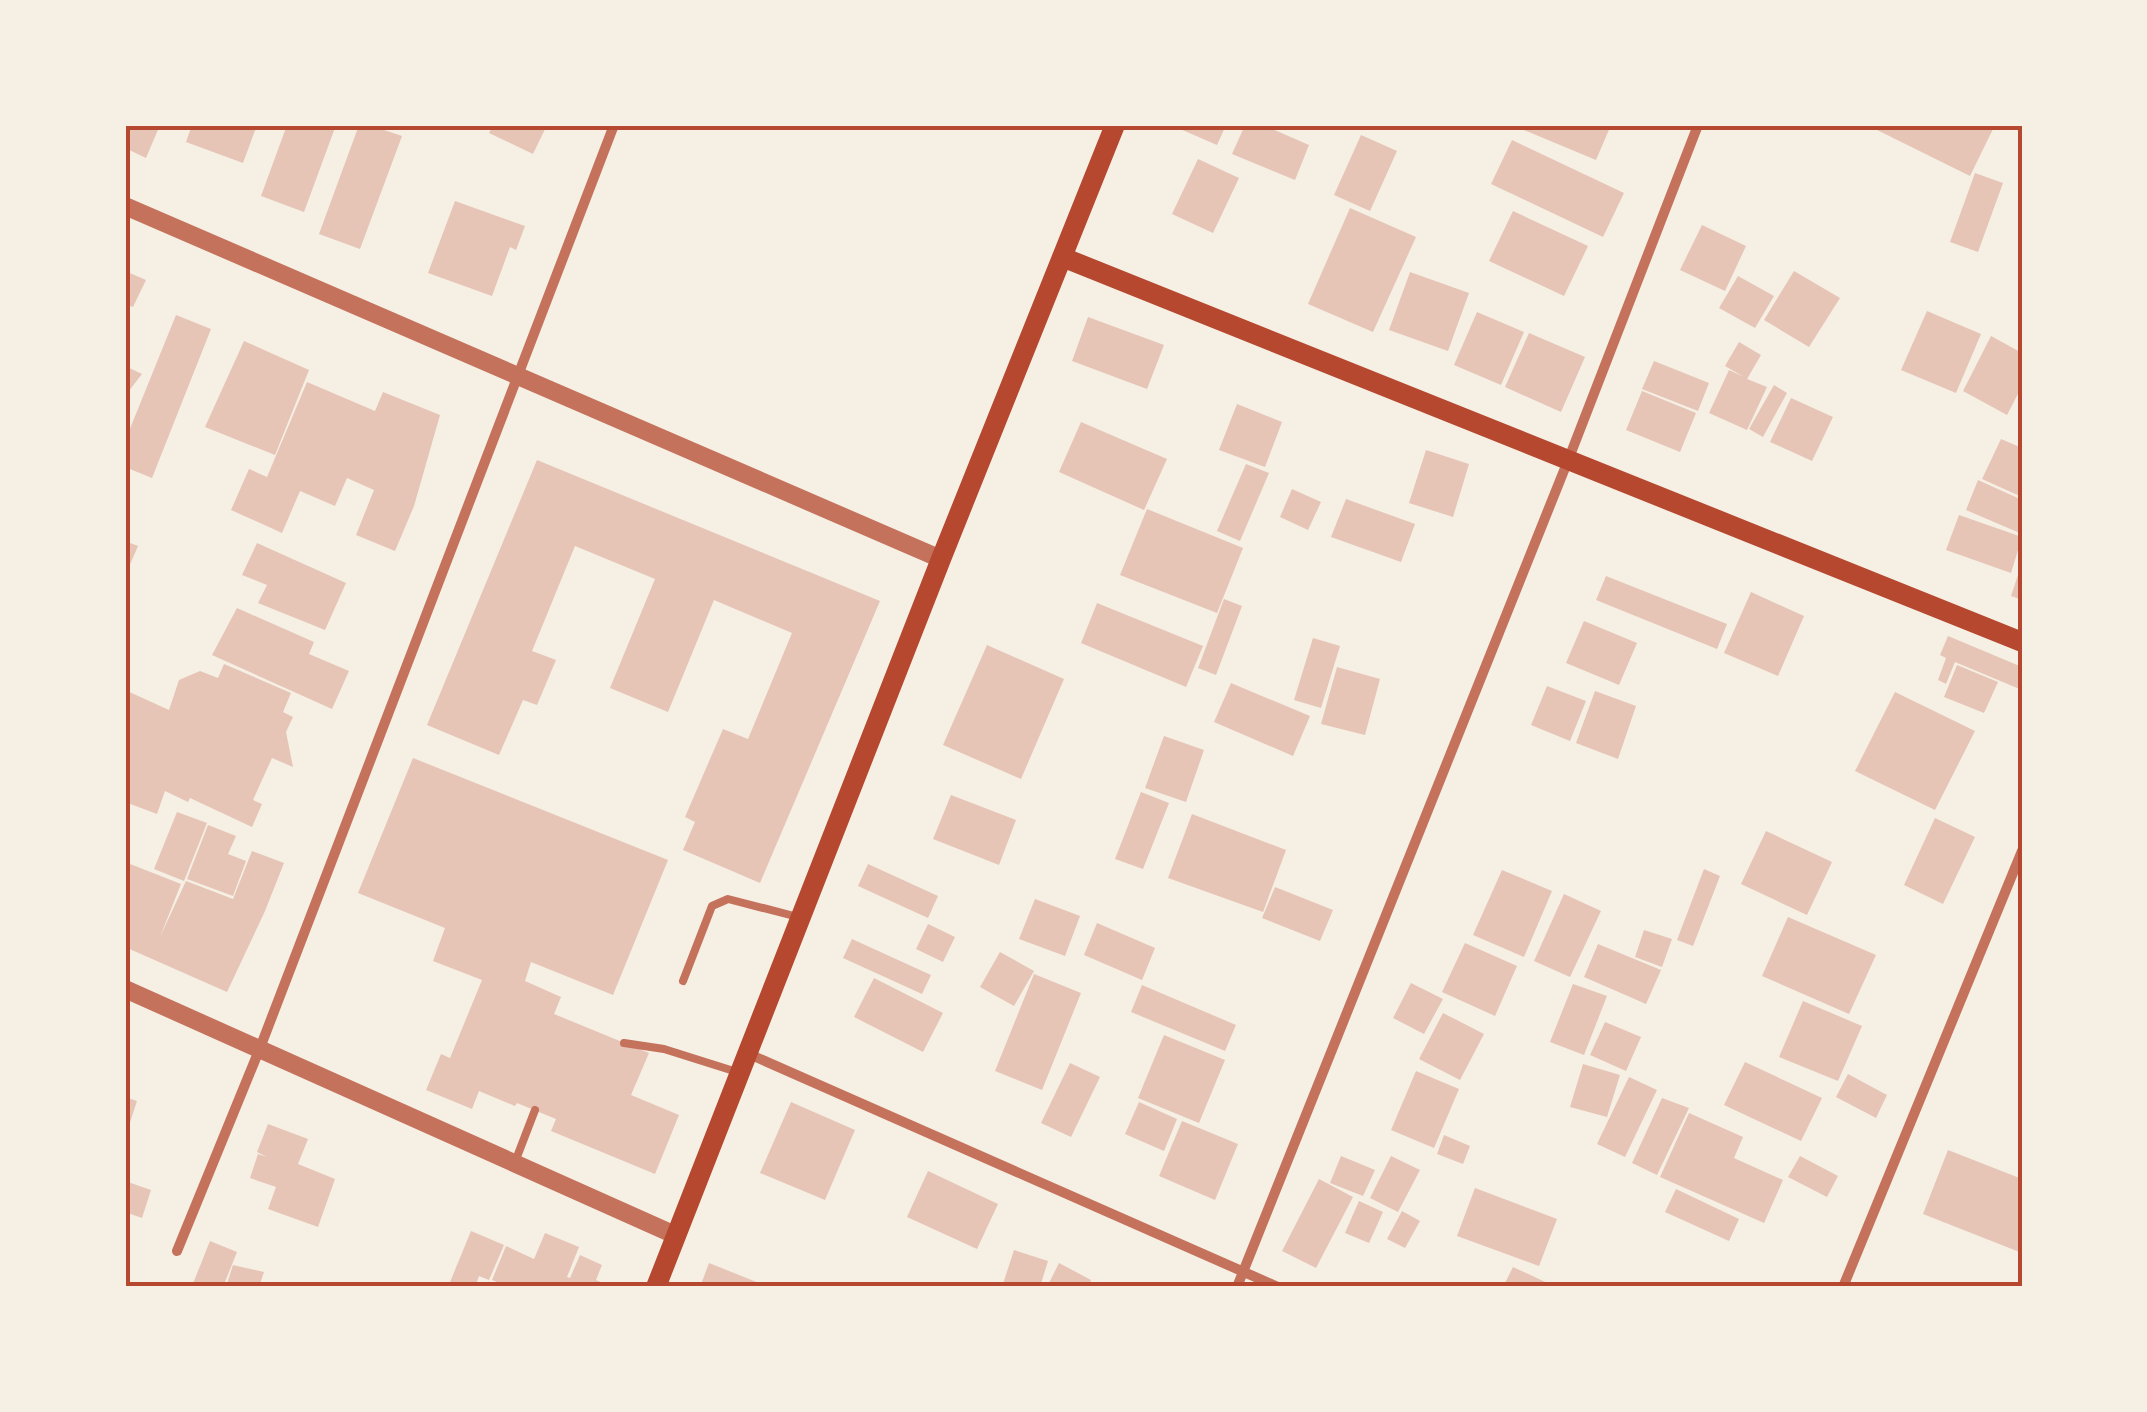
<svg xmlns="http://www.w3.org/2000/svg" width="2147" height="1412" font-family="'Roboto Serif',serif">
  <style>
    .building { fill: #e6c5b7 }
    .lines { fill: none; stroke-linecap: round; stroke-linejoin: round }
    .service { stroke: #c5725c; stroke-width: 8 }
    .minor { stroke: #c5725c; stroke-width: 10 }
    .tertiary { stroke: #c5725c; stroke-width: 18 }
    .secondary { stroke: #b5482f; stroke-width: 20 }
    .neatline { fill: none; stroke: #b5482f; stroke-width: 4 }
  </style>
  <rect width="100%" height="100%" fill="#f6efe4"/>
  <!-- building -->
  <path class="building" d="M125 125H160L146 158 125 148Z
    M192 125H257L243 163 186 142Z
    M287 125H336L304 212 261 196Z
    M359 125H369L402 136 360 249 319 234Z
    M493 125H547L533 154 489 133Z
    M1171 125H1226L1217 145Z
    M1245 125H1263L1309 145 1295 180 1232 154Z
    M1512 125H1611L1596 160Z
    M1867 125H1995L1970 176Z
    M1361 135 1397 151 1370 211 1334 195Z
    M1512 140 1624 193 1603 237 1491 184Z
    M1198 159 1239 178 1213 233 1172 214Z
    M1975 173 2003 183 1978 252 1950 242Z
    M455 201 525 226 516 250 510 247 492 296 428 273Z
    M1350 208 1416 237 1373 332 1308 304Z
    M1513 211 1588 246 1564 296 1489 261Z
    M1702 225 1746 246 1725 291 1680 270Z
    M125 271 146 280 133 307 125 304Z
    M1794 271 1840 298 1809 347 1764 320Z
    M1410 272 1469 293 1448 351 1389 330Z
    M1738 276 1774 296 1755 328 1719 308Z
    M1927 311 1981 334 1956 393 1901 370Z
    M1477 312 1524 332 1501 385 1454 365Z
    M176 315 211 329 152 478 125 467V441Z
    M1088 317 1164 345 1147 389 1072 361Z
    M1529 333 1585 357 1561 412 1505 387Z
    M1991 336 2022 353V386L2007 415 1963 391Z
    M244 341 309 370 275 455 205 427Z
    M1739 342 1761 355 1747 379 1767 387 1747 430 1709 413 1729 370 1744 377 1725 366Z
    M1654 361 1709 383 1698 411 1642 389Z
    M125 366 142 374 125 396Z
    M307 382 375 411 383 392 440 415 414 506 395 551 356 535 374 490 347 478 335 506 300 491 282 533 231 510 249 469 267 477Z
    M1774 385 1787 393 1763 437 1749 429Z
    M1642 391 1696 413 1680 452 1626 430Z
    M1791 398 1833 417 1812 461 1770 442Z
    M1237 404 1282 422 1265 467 1219 450Z
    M1081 422 1167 459 1144 510 1059 472Z
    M2001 439 2022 448V497L1982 479Z
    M1426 450 1469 464 1453 517 1409 503Z
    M537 460 880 601 760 883 683 850 695 822 685 817 723 729 748 739 792 633 714 600 668 712 610 688 655 579 575 546 532 651 556 660 537 705 523 700 499 755 427 725Z
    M1246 464 1269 473 1240 541 1217 531Z
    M1978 480 2022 500V534L1966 510Z
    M1292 489 1321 502 1308 530 1280 517Z
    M1346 499 1415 524 1401 562 1331 537Z
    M1147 509 1243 548 1217 613 1120 575Z
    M1959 515 2022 537 2011 573 1946 550Z
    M125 541 138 546 129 567 125 566Z
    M257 543 346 583 325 630 258 603 267 585 242 575Z
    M2021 566H2022V600L2011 596Z
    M1606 576 1727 624 1717 649 1596 600Z
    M1751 592 1804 616 1778 676 1724 653Z
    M1224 599 1242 606 1216 675 1198 668Z
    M1097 603 1203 646 1186 687 1081 643Z
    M237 608 314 642 309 654 349 671 332 709 212 655Z
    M1584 621 1637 643 1619 685 1566 663Z
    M1948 636 2022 667V690L1955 662 1946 684 1938 680 1946 658 1940 655Z
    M1313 638 1340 646 1321 708 1294 700Z
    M987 645 1064 679 1021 779 943 745Z
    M224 664 291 693 283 712 293 717 286 732 293 767 272 758 253 800 262 804 252 827 190 798 188 802 165 791 157 814 125 802V690L169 710 179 680 200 671 218 678Z
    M1957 665 1998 682 1984 713 1944 697Z
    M1337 667 1380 679 1365 735 1321 724Z
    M1231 683 1310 716 1293 756 1214 722Z
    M1547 686 1586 701 1570 741 1531 725Z
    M1595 691 1636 706 1618 759 1576 743Z
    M1895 692 1975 731 1935 810 1855 771Z
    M1164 736 1204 750 1186 802 1145 788Z
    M413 758 668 860 613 995 531 962 525 981 561 997 554 1014 649 1053 631 1095 679 1115 655 1174 551 1131 556 1119 517 1103 515 1106 479 1091 472 1109 426 1090 441 1054 450 1058 482 980 433 961 445 928 358 893Z
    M1141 792 1169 803 1143 869 1115 859Z
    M951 795 1016 820 999 865 933 839Z
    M177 812 207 823 184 881 154 869Z
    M1192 814 1286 850 1263 912 1168 878Z
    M1935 818 1975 837 1943 904 1904 885Z
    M208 825 236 836 228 854 246 861 233 896 187 879Z
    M1766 831 1832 862 1807 915 1741 884Z
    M252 851 284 863 265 911 227 992 125 947V862L181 884 160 937 186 881 233 899Z
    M868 864 938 896 928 918 858 886Z
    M1704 869 1720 876 1693 946 1677 940Z
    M1502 870 1552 891 1524 957 1473 935Z
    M1275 887 1333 910 1320 941 1262 918Z
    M1564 894 1601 911 1570 977 1534 961Z
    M1035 899 1080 916 1065 956 1019 939Z
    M1788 917 1876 955 1849 1014 1762 976Z
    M1097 923 1155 948 1142 980 1084 955Z
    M928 924 955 937 943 962 916 949Z
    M1644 930 1672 939 1662 967 1635 957Z
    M852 939 931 975 922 994 843 958Z
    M1465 943 1517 966 1495 1016 1442 992Z
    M1598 944 1661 970 1646 1004 1584 977Z
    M1000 952 1034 971 1014 1006 980 987Z
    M1034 974 1081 993 1042 1090 995 1071Z
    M874 978 943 1013 923 1052 854 1017Z
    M1411 983 1443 999 1424 1034 1393 1018Z
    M1573 984 1607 996 1584 1055 1550 1042Z
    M1142 985 1236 1025 1225 1051 1131 1012Z
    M1803 1001 1862 1026 1838 1081 1779 1057Z
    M1443 1013 1484 1034 1460 1080 1419 1059Z
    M1605 1022 1641 1037 1626 1071 1590 1055Z
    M1164 1035 1225 1060 1199 1123 1138 1098Z
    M1745 1062 1822 1098 1801 1141 1724 1105Z
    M1070 1063 1100 1077 1071 1137 1041 1123Z
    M1583 1064 1620 1075 1607 1117 1570 1107Z
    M1416 1071 1459 1089 1434 1148 1391 1130Z
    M1848 1074 1887 1095 1876 1118 1836 1097Z
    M1629 1077 1657 1090 1625 1157 1597 1144Z
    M125 1097 137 1101 126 1135H125Z
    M1662 1098 1689 1108 1657 1175 1632 1163Z
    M791 1102 855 1130 825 1200 760 1173Z
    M1139 1102 1177 1119 1164 1151 1125 1134Z
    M1689 1113 1743 1137 1734 1158 1783 1180 1764 1223 1660 1177Z
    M1182 1121 1238 1144 1215 1200 1159 1176Z
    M268 1124 308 1139 298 1164 335 1179 318 1227 268 1209 276 1187 250 1178 258 1154 267 1157 257 1152Z
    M1444 1135 1470 1146 1463 1164 1437 1154Z
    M1948 1150 2022 1179V1253L1923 1214Z
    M1341 1156 1375 1170 1363 1196 1330 1183Z
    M1391 1156 1420 1170 1398 1212 1370 1198Z
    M1800 1156 1838 1176 1827 1197 1788 1177Z
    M928 1171 998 1204 977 1249 907 1217Z
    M1319 1179 1353 1197 1316 1268 1282 1251Z
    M125 1181 151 1190 142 1218 125 1212Z
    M1475 1188 1557 1219 1539 1266 1457 1236Z
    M1676 1189 1739 1219 1729 1241 1665 1212Z
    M1359 1201 1383 1212 1369 1243 1345 1233Z
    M1402 1211 1420 1221 1405 1248 1387 1239Z
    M471 1231 504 1245 489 1280 479 1276 475 1287H448Z
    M545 1233 579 1247 567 1277 570 1278 580 1255 602 1265 596 1280 613 1287H495L497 1282 492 1280 506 1246 534 1259Z
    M210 1241 237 1252 223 1287H195L192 1286Z
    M1014 1250 1048 1261 1040 1287H1002Z
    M709 1263 769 1287H700Z
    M1059 1263 1091 1280 1088 1287H1047Z
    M233 1265 264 1272 259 1287H226Z
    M1513 1267 1556 1287H1503Z"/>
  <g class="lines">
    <!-- service -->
    <path class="service" d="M683 981 712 906 728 899 798 917
      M624 1043 664 1049 737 1072
      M515 1162 535 1110"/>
    <!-- minor -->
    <path class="minor" d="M749 1054 1278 1287
      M177 1251 260 1048 614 125
      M1237 1287 1569 458 1698 125
      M1843 1287 2022 851"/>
    <!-- tertiary -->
    <path class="tertiary" d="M125 206 941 559
      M125 989 675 1235"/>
    <!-- secondary -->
    <path class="secondary" d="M1062 257 2022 642
      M656 1287 941 559 1115 125"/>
  </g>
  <!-- border -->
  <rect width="2147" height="1412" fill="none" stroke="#f6efe4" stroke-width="255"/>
  <rect x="128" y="128" width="1892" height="1156" class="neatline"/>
</svg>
